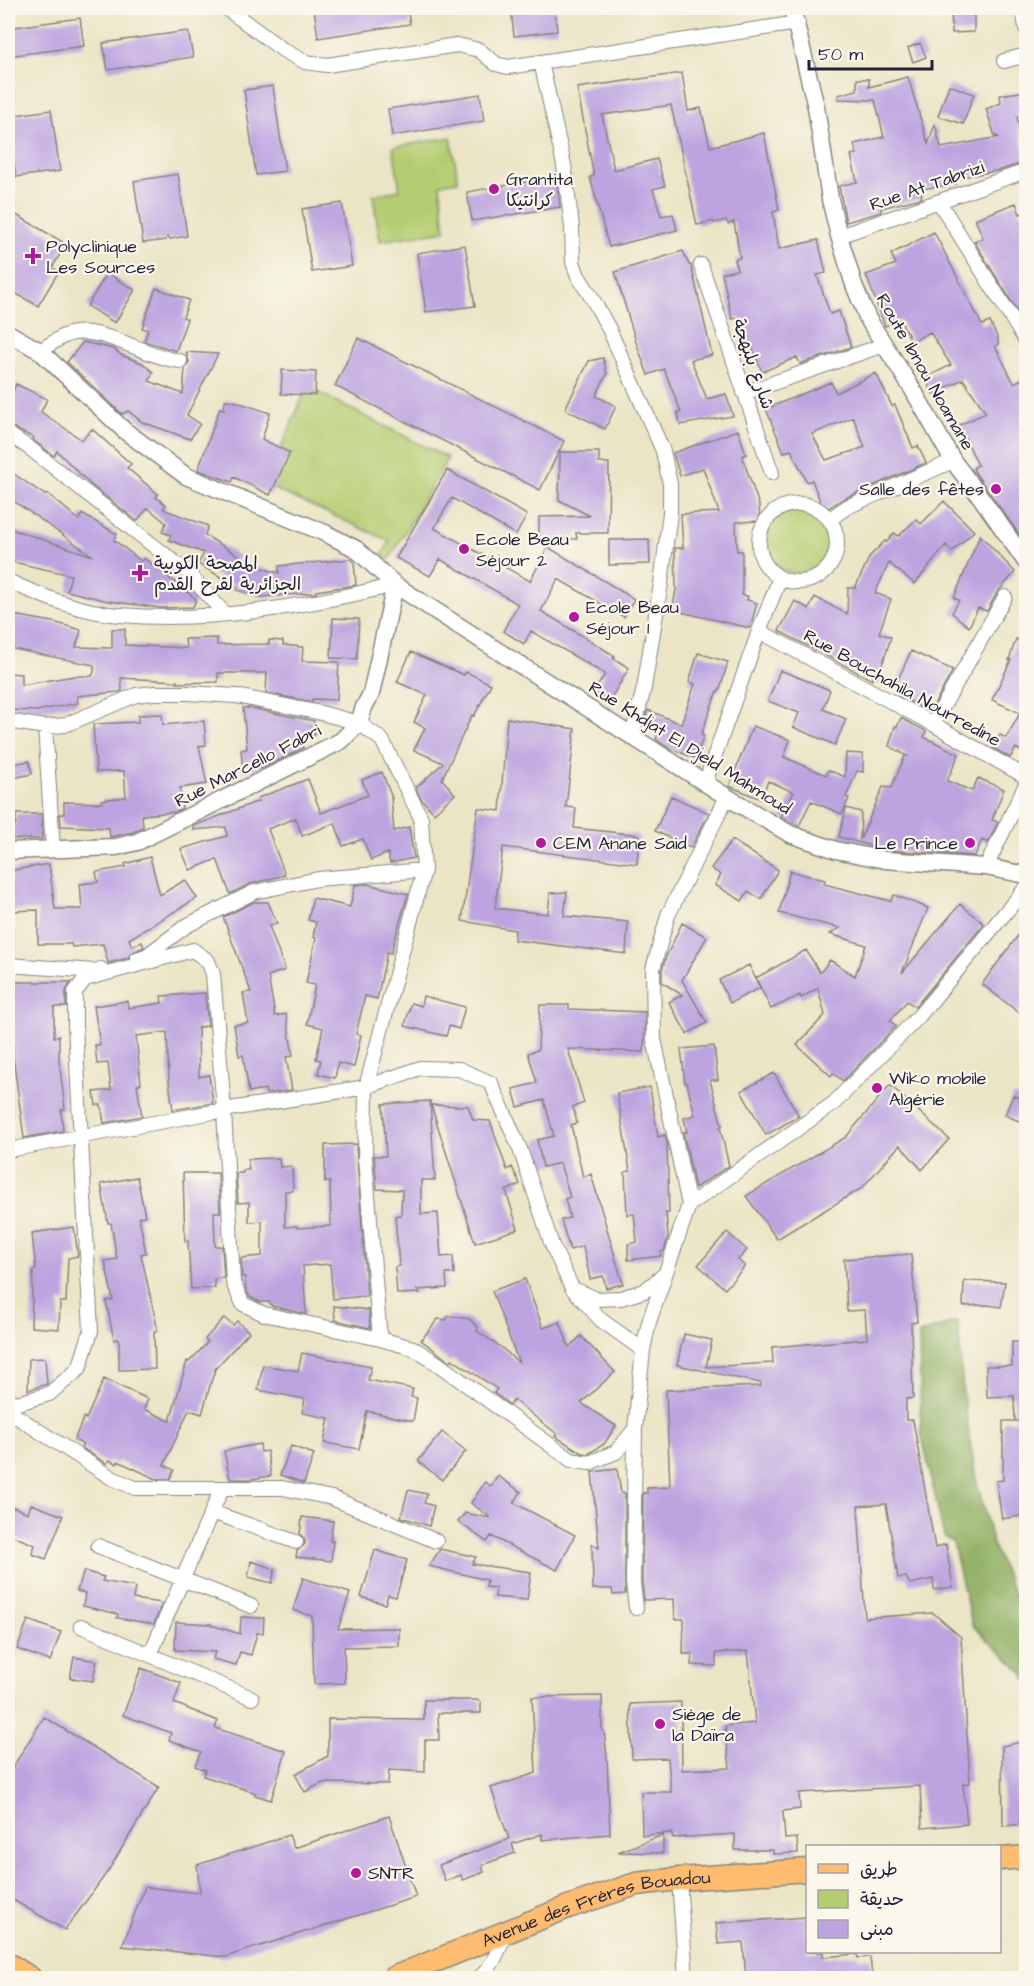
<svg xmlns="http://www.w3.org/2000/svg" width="1034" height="1986" font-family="'Architects Daughter','Playpen Sans Arabic',sans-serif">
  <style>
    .green { fill: #b5cd72; stroke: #6c7856; stroke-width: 1.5 }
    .forest { fill: #90b064; stroke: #596950; stroke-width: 1.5 }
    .building { fill: #bda4e0; fill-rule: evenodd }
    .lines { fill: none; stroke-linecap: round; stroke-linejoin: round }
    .minor-casing { stroke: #868480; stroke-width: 16 }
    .tertiary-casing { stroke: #868480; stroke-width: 19 }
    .primary-casing { stroke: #868480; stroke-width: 25 }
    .minor { stroke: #fff; stroke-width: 14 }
    .tertiary { stroke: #fff; stroke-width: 16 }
    .primary { stroke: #fdbc70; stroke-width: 22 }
    .poi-dot { fill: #b5179e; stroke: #fbf7ec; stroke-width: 2 }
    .labels { text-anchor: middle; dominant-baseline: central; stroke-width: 4.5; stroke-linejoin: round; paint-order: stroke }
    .poi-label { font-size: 18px; fill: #22223b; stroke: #fbf7ec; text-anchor: start }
    .street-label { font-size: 18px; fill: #22223b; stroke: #fbf7ec }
  </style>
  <rect width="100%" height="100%" fill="#fbf7ec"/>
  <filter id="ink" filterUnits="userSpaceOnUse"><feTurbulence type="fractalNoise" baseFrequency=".0167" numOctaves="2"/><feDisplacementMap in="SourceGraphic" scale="12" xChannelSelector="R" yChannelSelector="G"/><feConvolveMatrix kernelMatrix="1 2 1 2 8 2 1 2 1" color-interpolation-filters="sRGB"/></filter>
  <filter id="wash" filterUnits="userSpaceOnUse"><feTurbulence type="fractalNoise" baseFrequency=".008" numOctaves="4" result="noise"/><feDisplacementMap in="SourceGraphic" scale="24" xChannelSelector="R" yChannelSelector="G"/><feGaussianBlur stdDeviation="1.35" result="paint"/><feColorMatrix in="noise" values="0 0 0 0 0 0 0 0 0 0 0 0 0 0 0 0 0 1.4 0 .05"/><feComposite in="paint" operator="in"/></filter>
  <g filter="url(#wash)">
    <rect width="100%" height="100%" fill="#ebe5c6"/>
    <!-- green -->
    <path class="green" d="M451 137 458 181 440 184 445 231 380 241 373 195 400 190 393 147Z
      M307 387 448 458 389 560 382 555 390 541 265 485Z
      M766 542a31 31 0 1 1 62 0a31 31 0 1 1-62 0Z"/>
    <!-- forest -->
    <path class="forest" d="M958 1321 963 1394 976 1479 994 1548 1026 1622V1680L1024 1674 972 1625 953 1543 944 1537 921 1432 919 1334Z"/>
    <g id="blocks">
      <!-- building -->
      <path class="building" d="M325 8H407L410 24 318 38 314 9Z
        M511 8H555L557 31 514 36Z
        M974 9V32L952 33 951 10Z
        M80 18 84 46 8 56V28Z
        M188 31 193 57 108 70 103 43Z
        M920 43 926 57 913 62 908 48Z
        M682 73 688 111 701 108 710 147 764 133 779 210 773 212 779 249 818 240 826 273 817 275 830 314 839 311 851 347 800 364 797 357 762 372 751 344 746 345 740 318 732 319 722 273 737 270 735 259 740 258 734 222 728 224 726 220 714 223 713 221 697 225 671 105 602 115 614 170 657 159 665 186 653 189 661 216 673 214 677 230 609 247 590 177 594 176 577 88Z
        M908 77 928 144 935 124 941 148 999 137 995 136 986 109 1001 103 1000 95 1026 91V115L1017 117 1026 162 1001 170 956 178V184L920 189 922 198 881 208V212L846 222 839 186 857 182 851 155 857 154 854 144 884 137 875 100 838 99V95L857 90V79H869V87Z
        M949 85 974 94 963 124 938 116Z
        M273 86 285 171 256 175 244 90Z
        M480 94 484 121 392 136 388 109Z
        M51 110 60 171 16 177 8 116Z
        M178 174 187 236 170 239 167 237 166 240 143 243 134 181Z
        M556 177 560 207 472 221 467 192Z
        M342 203 352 266 312 272 302 209Z
        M1016 203 1020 214 1026 212V325L974 241 983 238 975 219Z
        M8 210 66 244 52 268 59 271 38 306 8 289Z
        M934 232 982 325 990 322 998 339V345L995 346 1014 383 1026 377V544L976 474 973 468 978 465 959 425 986 413 963 379 933 394 925 378 951 365 930 332 912 342 900 320 885 326 866 275 896 264 891 254Z
        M465 245 475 306 426 312 417 253Z
        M683 251 689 265H691L712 355 691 360 707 399 726 394 733 416 680 425 678 412H681L664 369 648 375 636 342 615 272Z
        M107 273 135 290 115 323 87 306Z
        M156 288 189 300 183 317 187 319 176 351 144 341 148 330 142 328Z
        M358 338 564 441 540 490 335 386Z
        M83 342 114 349 121 355 142 363 153 372 149 381 183 394 185 368 189 362 186 352 218 354 187 415 200 424 190 439 142 422 128 411 122 414 67 362Z
        M603 358 607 374 596 396 616 406 605 429 565 409 589 361Z
        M282 370 316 372 315 395 281 394Z
        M876 373 892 406 895 405 913 448 918 446 926 463 843 499 824 511 812 480 807 482 791 450 784 452 766 409 831 382 836 393ZM853 417 865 447 826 460 812 434Z
        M16 384 47 399 41 412 82 440 92 429 131 464 127 468 158 494 156 497 166 505 163 509 208 526 205 535 239 556 236 561 279 573V566L351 559 354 562 356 585 316 591V593H312L262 597 237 590 238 587 198 564 204 553 169 540 171 535 162 532 166 523 148 508 137 521 91 485 57 451 54 456 33 440 34 438 8 425V390L12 393Z
        M225 400 234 401 270 413 262 439 290 453 270 495 234 477 232 482 198 470 220 408 224 409Z
        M738 430 746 454 742 456 759 505 760 521 736 522 737 551H742V595L748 596 747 600 757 603 750 628 672 610 676 590 675 548H683L681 514 719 512 703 468 680 476 673 453Z
        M560 452H599V463H609L608 533H576L577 539H539V517L590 516 559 500Z
        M8 470 45 495 47 493 79 520 82 514 117 534 114 540 141 561 144 558 196 599 193 607 161 608 108 601 67 591 71 575 8 561V528L93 556 8 497Z
        M447 470 527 515 516 535 452 498 434 528 530 581 548 547 634 599 624 617 558 579 541 611 615 656 613 658 629 668 610 700 594 692 605 674 531 631 524 644 503 631 518 604 440 559 430 576 396 558Z
        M944 501 974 531 952 552 946 545 915 584 889 563 875 593 891 599 879 633 891 637 878 678 873 676 872 680 779 631 795 601 809 609 815 597 847 614 848 588H855L870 556 885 541 887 542 894 533 899 536 916 519 921 524Z
        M980 535 1015 572 997 593 987 611 978 608 969 627 952 613 959 600 954 598Z
        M649 539 650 564 609 565V540Z
        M8 614 53 622 81 630 76 647 112 648V629H125V645L186 648 185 639 217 638V645L269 644V640L283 641V645L303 647 302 661 339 662 337 700 312 699V702L266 693 267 673H218V682L177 683V681L121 678 122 691 119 692 77 696 78 703 36 711 8 710V673L21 674V685L74 676H92L94 672V665L8 648Z
        M333 618 359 619 357 659 331 658Z
        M1016 639 1026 642V754L1016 748 1010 758 993 748 1000 735 1006 738 1020 713 992 700 1011 660H1009Z
        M911 651 953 670 930 712 898 695 900 689 895 686Z
        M411 652 464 675 466 672 491 684 474 716 472 715 442 779 455 794 434 813 421 799 416 788 443 763 414 750 425 728 414 722 427 695 397 682Z
        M698 653 728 662 719 692 717 691 701 735 704 736 695 758 669 748 656 739 660 730 644 724 648 710 681 724 695 684 689 682Z
        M780 670 830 690 823 709 846 719 835 745 793 727 799 713 768 701Z
        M243 708H250L314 721 315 735 302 736 303 748 263 768 243 771 241 750 247 749Z
        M162 714 163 725 204 721 206 745 199 746 207 784 180 788 182 808 175 812 142 815 143 827 133 832 110 837 109 828 61 826 60 814H64V802L102 803 101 800 126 797 124 771 96 772 93 724 138 722V715Z
        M507 718 575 729 566 807 576 808 574 828 639 835 637 864 503 847 495 908 548 914 550 893 567 892 564 916 628 922 626 954 514 940 515 930 462 921 478 808 500 811Z
        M901 718 926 731 924 737 959 754 947 781 972 791 978 778 1004 789 992 820 998 822 988 843 982 840 975 856 886 850 839 837 846 808 861 812 860 840 883 787 891 788 905 756H907L889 746 895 726 897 727Z
        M753 726 790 740 784 757 826 775 828 770 845 777 846 753 863 754V772L857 771 846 797 849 798 842 814 811 801 799 826 781 817 794 792 768 781 761 799 729 786Z
        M29 761 32 774 8 779V765Z
        M382 772 392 798H391L394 831 409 827 414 858 390 863 388 853 371 860 363 839 343 846 335 823 302 836 296 818 268 829 285 875 250 884 230 894 217 859 190 870 181 849 227 836 226 827 193 830V826L259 801 258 798 308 779 321 813 368 795 362 780Z
        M671 796 709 813 691 848 655 831Z
        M16 814H42V839H8V826L16 825Z
        M732 840 778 870 761 899 748 891 742 901 715 885 721 875 711 868Z
        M150 857 160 895 185 880 197 898 129 939 132 946 142 942 144 947 131 953 128 958 108 963 103 944 72 947 71 944H38V910L8 911V871L49 864 55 909H82L80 884 98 882 96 872 126 867 125 864Z
        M790 871 825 880 824 884 891 901 894 895 928 908 902 973 960 904 984 924 915 1007 907 1001 890 1021 896 1026 843 1081 833 1073 831 1076 797 1045 825 1015 818 988 801 998 800 995 771 1009 756 978 806 950 820 973 830 960 855 976 866 945 830 934 840 928 779 913Z
        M367 884 408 894 391 953 387 952 377 999 365 996 356 1034 361 1035 354 1067 338 1063 335 1078 318 1074 321 1060 316 1059 323 1028 307 1024 315 985 306 983 316 938 313 937 316 922 308 920 313 898 350 907 355 885Z
        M254 902H268L277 923 269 926 285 970 268 976 275 1016 286 1014 293 1056 286 1057 292 1090 266 1094 265 1089 249 1092 243 1055 239 1056 234 1025 248 1023 243 993 251 992 223 917Z
        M682 923 707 937 682 980 707 1023 687 1034 669 1002 682 995 662 982V970L666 957Z
        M1026 925V1018L982 984Z
        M749 965 760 988 730 1003 719 980Z
        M8 982H71L66 991V1007H54V1037L59 1036V1060L65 1109 61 1110 63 1131 24 1138 13 1056V1015H8Z
        M205 993 208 1026 198 1027 199 1077 209 1075 213 1103 173 1110 169 1082 167 1032 136 1036 141 1084 137 1085 142 1116 104 1123 101 1105H96L94 1092 111 1090 108 1063 97 1064 95 1045H100L94 1006 127 1001 128 1008 162 1003 161 996Z
        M423 996 465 1007 459 1029 449 1026 446 1036 405 1026 411 1003 421 1006Z
        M540 1005H569V1009L645 1012 644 1052 568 1049 584 1103 573 1107 577 1123 571 1125 583 1177 591 1174 623 1284 606 1288 603 1276 590 1279 583 1246 570 1250 561 1220 570 1218 565 1199 570 1197 560 1163 543 1167 537 1140 554 1136 544 1100 518 1107 513 1089 537 1083 528 1053 538 1050Z
        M714 1046 718 1080H710L722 1126 720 1127 729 1166 695 1188 683 1132H687L684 1118 695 1115 687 1083H685L681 1049Z
        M774 1073 799 1116 766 1135 741 1091Z
        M890 1085 949 1139 922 1170 900 1145 862 1188 777 1239 746 1196 846 1137Z
        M650 1087 658 1137 665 1135 667 1142 669 1213H666L668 1237 664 1251 661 1252V1256L628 1260V1244L637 1242 634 1214 627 1215 625 1172 630 1171 617 1093Z
        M1013 1095 1026 1101V1124L1005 1115Z
        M430 1101 435 1180H421V1214L438 1213 441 1257 453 1256 454 1274H446L447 1288 417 1290 420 1293 397 1294 395 1267 399 1266 395 1216 401 1215 402 1190 377 1189 374 1156H386L383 1104Z
        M431 1105 468 1106 473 1120 490 1121 507 1170 512 1167 520 1184 506 1191 518 1229 475 1243Z
        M356 1144 367 1296 333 1299 330 1264 303 1266 306 1314 272 1306 269 1302H260L250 1297 246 1290 245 1277H242L241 1258 262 1256V1221L249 1222V1202L238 1203 236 1173H243V1170H249L248 1159 279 1158 280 1167 292 1166 293 1191H285V1227L297 1226V1228L331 1226 330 1182H325V1145Z
        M183 1173H218L220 1212H214L215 1246H222L224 1278 214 1279 215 1288 191 1289 188 1241H185Z
        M137 1177 145 1216 139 1217 146 1253 141 1254 158 1331H154L155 1369 119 1370V1339L114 1340 106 1301 113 1300 105 1261 117 1259 111 1223H108L101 1184Z
        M74 1227 78 1256 68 1258 66 1302H60L59 1329 31 1327 33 1270H36L32 1233Z
        M727 1232 747 1250 738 1260 745 1266 725 1289 698 1265Z
        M911 1254 917 1322 911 1323 913 1398 906 1399V1420H913L935 1548 946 1544 953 1587 934 1590 933 1579 910 1584 906 1577 898 1578 886 1504 858 1506 865 1618 933 1613 961 1637 970 1783 963 1784 967 1824 922 1828 920 1786 799 1793 800 1809 783 1811 785 1839 797 1838 798 1853 773 1854V1850H735V1834L673 1838 671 1833 642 1835 641 1792H671L668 1758 632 1759 630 1704 681 1702 682 1770 730 1768 725 1726 755 1723 748 1651 716 1653V1666L691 1665 692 1654H683L684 1619H675L674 1599 644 1600 642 1583 643 1493H647V1488L670 1487 666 1390 761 1386V1383L677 1365 684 1334 712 1340 706 1367 773 1363 772 1347 867 1339 865 1310 847 1311 844 1259Z
        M525 1279 543 1328 560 1322 569 1347 581 1336 615 1372 581 1403 616 1426 604 1444 588 1454 582 1453 555 1436 557 1434 514 1400 510 1405 494 1393 497 1389 452 1359 450 1362 421 1340 438 1319 446 1320 449 1316 469 1319 478 1327 477 1331 502 1348 519 1363 492 1291Z
        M964 1281 1005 1282 1001 1307 987 1305 963 1306Z
        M334 1306 369 1310 370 1328 335 1320Z
        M224 1318 233 1325 237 1321 249 1332 215 1369 202 1414 189 1410 164 1465 174 1470 170 1479H156L118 1461 117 1464 109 1460 107 1464 82 1448V1444L74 1440 84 1417 86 1419 104 1379 148 1399 144 1409 170 1421 187 1361 189 1362 208 1342 205 1339Z
        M1012 1342H1026V1421H1015L1014 1396 987 1397 986 1366H1012Z
        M302 1353 371 1367 368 1380 413 1389 411 1397 417 1398 413 1421 367 1411 359 1449 324 1443 329 1418 302 1413 305 1399 258 1390 263 1365 298 1371Z
        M45 1358 47 1384 28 1390 29 1359Z
        M1003 1421H1026V1515L1002 1519 996 1481 1003 1480Z
        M442 1432 466 1451 442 1480 418 1461Z
        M260 1444 261 1452 267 1451 271 1476 252 1479H230L224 1451Z
        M291 1446 314 1454 304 1483 280 1475Z
        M617 1469 621 1493H625V1594L613 1595 612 1589H593L592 1544 599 1548 592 1472Z
        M498 1476 521 1492 514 1503 575 1535 557 1570 491 1536 487 1542 458 1522 465 1513 491 1518 471 1503 485 1482 491 1486Z
        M408 1490 427 1494 424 1503 434 1506 429 1526 401 1517Z
        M31 1504 63 1516 46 1559 32 1554 35 1545 8 1534V1520L13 1507 28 1513Z
        M302 1517 333 1521 330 1541H333L331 1561 296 1557 297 1551 305 1544V1540L300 1534Z
        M440 1549 476 1557 472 1564 531 1572 527 1600 495 1597 496 1588 486 1587 487 1580 429 1566Z
        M375 1550 407 1560 396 1597 388 1595 385 1604 361 1597Z
        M251 1561 275 1569 272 1583 248 1577Z
        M84 1571 104 1577 102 1581 135 1587 133 1599 162 1603 154 1624 117 1618 118 1614 83 1606 85 1593 77 1591Z
        M303 1578 350 1593 338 1629 399 1628V1646L344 1647 345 1683 314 1684 312 1616 293 1610Z
        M241 1617 264 1618 263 1633H257L251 1655 240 1652 236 1665 213 1659 215 1652 175 1650 176 1622 211 1624V1625L240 1634Z
        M28 1620 61 1632 50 1661 17 1649Z
        M74 1657 97 1661 93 1681 70 1678Z
        M141 1668 181 1683 174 1703 218 1721 215 1728 286 1751 271 1800 255 1795 256 1793 203 1776 205 1770 195 1766 201 1752 169 1740 171 1733 123 1715Z
        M602 1696V1731H604L607 1757 610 1834 542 1840V1834L512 1844 515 1853 482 1865 484 1872 463 1880 461 1875 445 1881 439 1865 509 1839 491 1788 536 1773 532 1697Z
        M424 1700H477L481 1702V1713H438L439 1740H425V1772L389 1770 388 1784 322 1783 305 1792 295 1774 328 1756V1719L424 1720Z
        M44 1717 159 1787 108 1871 65 1930 8 1897V1775Z
        M1026 1741V1824L1003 1826 1002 1746Z
        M389 1816 416 1897 225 1957 122 1946 145 1887 200 1893 197 1865 289 1835 294 1848Z
        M663 1835V1853L618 1852Z
        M807 1917V1952H823V1957L857 1954 858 1958 870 1957 872 1976 830 1978H746L743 1942 718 1944 716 1923Z"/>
    </g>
  </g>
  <g filter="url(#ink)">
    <use href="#blocks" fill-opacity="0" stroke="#868480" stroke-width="1.5"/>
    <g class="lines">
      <defs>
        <path id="minor" d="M226 8 283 50 305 62 327 65 457 45 479 50 496 64 508 67 798 23
          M1023 8 1026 28
          M1004 61 1026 55
          M541 62 564 165 572 227 573 262 578 276 592 298 609 329 663 451 670 484V513L661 583 644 688 632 736
          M939 202 1026 341
          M839 236 1026 171
          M701 265 772 473
          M40 351C48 346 56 340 64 336 97 321 146 358 180 361
          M744 393 884 345
          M8 434 28 447 187 572 225 614
          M759 543a39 39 0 1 1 78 0a39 39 0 1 1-78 0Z
          M830 519 847 507 953 461
          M8 581C43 597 81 612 120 615 212 623 306 606 395 585
          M759 631 933 724 1026 777
          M8 721 45 727 65 725 136 695 155 693H188L236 696 321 713 359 723 382 740 421 818 424 870 366 1087 365 1159 380 1339
          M933 724 1005 597
          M45 727 53 848
          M705 783 759 631 780 578
          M986 867 1026 784
          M137 959 146 956 186 926 254 892 318 879 424 870
          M8 965 95 971 101 969
          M8 1150 224 1110 366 1087 420 1068 459 1069 491 1083 520 1149 552 1245 572 1288 601 1320 643 1350
          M689 1205 834 1103 919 1016 1026 888
          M576 1290 596 1299 621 1298 644 1291 665 1274
          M8 1400 18 1403 49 1394 79 1369 91 1331 75 1025V992L85 979 193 950 208 961 213 974 224 1110 233 1283 243 1304 264 1314 380 1339 413 1348 438 1364 571 1460 589 1463 616 1452 635 1429 643 1350 649 1322 689 1205 654 1039 653 969 668 915 727 797
          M8 1411 112 1478 135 1488H282L332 1498 436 1541
          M635 1429 633 1583 636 1608
          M212 1512 296 1542
          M98 1546 251 1606
          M81 1626 252 1698
          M150 1655 222 1488
          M679 1879 686 1978
          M479 1978C493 1967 500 1947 506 1931"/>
        <path id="tertiary" d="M792 8 816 107 830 199 839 236 854 285 868 319 913 390 953 461 982 499 1026 562
          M8 333 40 351 125 431 186 476 325 533 356 549 395 585 727 797 790 834 836 850 885 860 986 867 1026 875
          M8 851 116 847 137 842 341 741 359 723 364 707 371 694 395 585"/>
        <g id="primary">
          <path d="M1000 1859 1026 1857"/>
          <path d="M8 1964 30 1978"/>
          <path id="s1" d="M393 1978 568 1907 636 1884 679 1879 808 1870"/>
        </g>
      </defs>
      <!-- minor casing -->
      <use href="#minor" class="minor-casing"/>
      <!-- tertiary casing -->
      <use href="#tertiary" class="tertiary-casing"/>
      <!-- primary casing -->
      <use href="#primary" class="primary-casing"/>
      <!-- minor -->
      <use href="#minor" class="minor"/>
      <!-- tertiary -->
      <use href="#tertiary" class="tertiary"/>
      <!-- primary -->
      <use href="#primary" class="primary"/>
    </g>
  </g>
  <!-- markers -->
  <g class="poi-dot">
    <circle cx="494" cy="189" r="6"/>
    <path d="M30 247h6v6h6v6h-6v6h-6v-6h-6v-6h6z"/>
    <circle cx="996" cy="489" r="6"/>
    <circle cx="464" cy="549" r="6"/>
    <path d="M137 564h6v6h6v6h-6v6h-6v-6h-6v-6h6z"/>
    <circle cx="574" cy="617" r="6"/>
    <circle cx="541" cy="843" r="6"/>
    <circle cx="970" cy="843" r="6"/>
    <circle cx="877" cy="1088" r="6"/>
    <circle cx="660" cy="1724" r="6"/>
    <circle cx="356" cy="1873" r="6"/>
  </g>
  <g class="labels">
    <!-- poi labels -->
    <g class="poi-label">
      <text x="506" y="179">Grantita<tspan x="506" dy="21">كرانتيكا</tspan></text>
      <text x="46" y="246">Polyclinique<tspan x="46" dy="21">Les Sources</tspan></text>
      <text x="984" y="489" text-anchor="end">Salle des fêtes</text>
      <text x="476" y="539">Ecole Beau<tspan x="476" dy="21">Séjour 2</tspan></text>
      <text x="154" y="563">المصحة الكوبية<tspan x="154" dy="21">الجزائرية لقرح القدم</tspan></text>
      <text x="586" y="607">Ecole Beau<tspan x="586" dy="21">Séjour 1</tspan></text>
      <text x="553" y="843">CEM Anane Said</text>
      <text x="958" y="843" text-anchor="end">Le Prince</text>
      <text x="889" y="1078">Wiko mobile<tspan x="889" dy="21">Algérie</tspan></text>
      <text x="672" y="1714">Siège de<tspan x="672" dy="21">la Daïra</tspan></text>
      <text x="368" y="1873">SNTR</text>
    </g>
    <!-- street labels -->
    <g class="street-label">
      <text transform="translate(927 186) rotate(-19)">Rue At Tabrizi</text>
      <text transform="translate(753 364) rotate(71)">شارع بلبهجة</text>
      <text transform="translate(925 372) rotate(60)">Route Ibnou Noamane</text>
      <text transform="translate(902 688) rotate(29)">Rue Bouchahila Nourredine</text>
      <text transform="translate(690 748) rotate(32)">Rue Khdjat El Djeld Mahmoud</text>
      <text transform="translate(248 766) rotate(-27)">Rue Marcello Fabri</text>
      <text stroke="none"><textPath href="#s1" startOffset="216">Avenue des Frères Bouadou</textPath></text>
    </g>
  </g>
  <!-- margin -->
  <rect width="1034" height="1986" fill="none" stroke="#fbf7ec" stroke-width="30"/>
  <!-- legend -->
  <rect x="806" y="1845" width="195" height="108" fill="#fbf7ec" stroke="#a4a2a5" stroke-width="1.5"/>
  <rect x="818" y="1864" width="30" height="9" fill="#fdbc70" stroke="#a4a2a5" stroke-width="1.5"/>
  <text x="860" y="1875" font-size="18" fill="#22223b">طريق</text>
  <rect x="818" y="1890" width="30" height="18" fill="#b5cd72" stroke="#a4a2a5" stroke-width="1.5"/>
  <text x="860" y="1905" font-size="18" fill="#22223b">حديقة</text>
  <rect x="818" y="1920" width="30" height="18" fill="#bda4e0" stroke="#a4a2a5" stroke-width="1.5"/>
  <text x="860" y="1935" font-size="18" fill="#22223b">مبنى</text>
  <!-- scale -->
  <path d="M809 60v9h123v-9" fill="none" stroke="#22223b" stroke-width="3"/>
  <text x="818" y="60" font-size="18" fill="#22223b" stroke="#fbf7ec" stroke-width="4.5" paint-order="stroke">50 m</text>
</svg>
